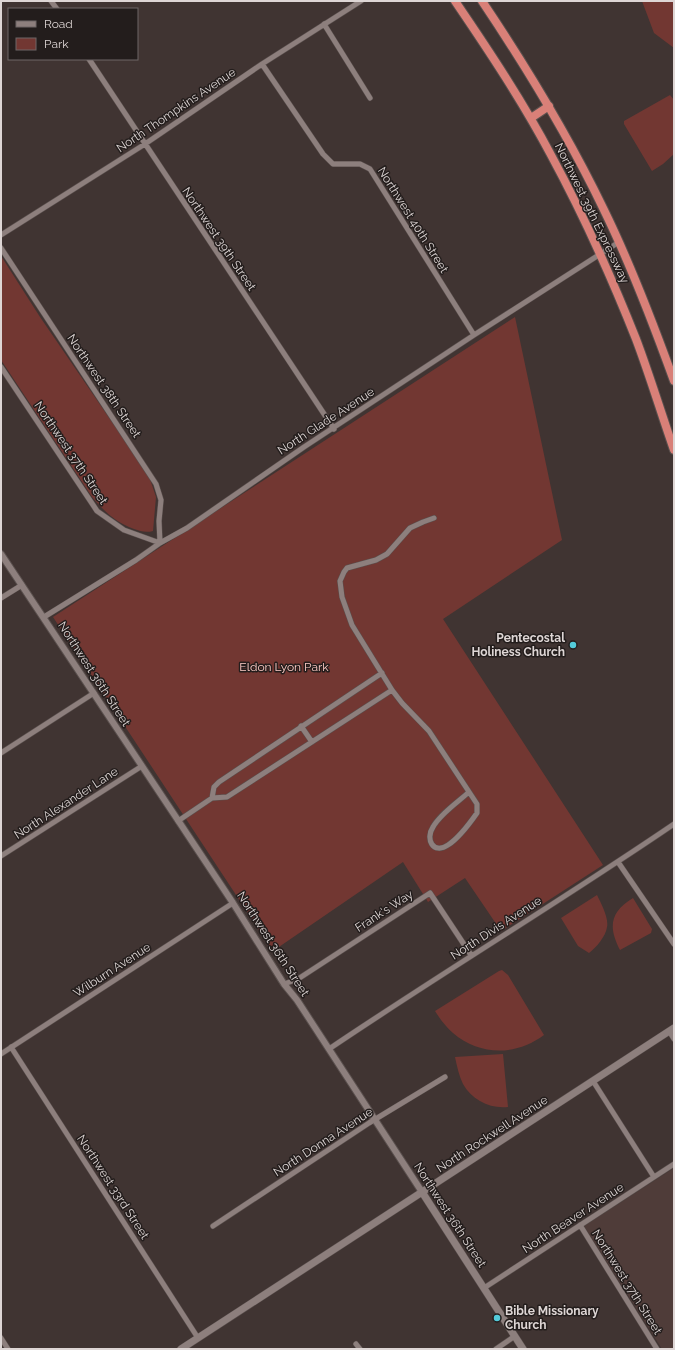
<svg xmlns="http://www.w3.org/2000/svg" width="675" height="1350" font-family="Raleway,sans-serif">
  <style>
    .built { fill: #4f3c39 }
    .green { fill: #723732 }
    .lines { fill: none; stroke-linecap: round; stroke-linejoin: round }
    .minor-casing { stroke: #5a504e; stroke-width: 6 }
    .tertiary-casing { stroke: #5a504e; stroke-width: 8 }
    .secondary-casing { stroke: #5a504e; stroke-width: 8 }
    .trunk-casing { stroke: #5a504e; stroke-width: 10 }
    .minor { stroke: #8d7f7d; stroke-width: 5 }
    .tertiary { stroke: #8d7f7d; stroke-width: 6 }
    .secondary { stroke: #8d7f7d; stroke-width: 7 }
    .trunk { stroke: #d98078; stroke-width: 8 }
    .poi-dot { fill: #53cbda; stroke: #231d1c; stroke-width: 1.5 }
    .labels { text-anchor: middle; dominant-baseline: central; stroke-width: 3; stroke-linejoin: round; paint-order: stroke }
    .street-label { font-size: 12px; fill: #ded6d5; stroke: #231d1c }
    .poi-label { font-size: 12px; font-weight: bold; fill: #ded6d5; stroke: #231d1c; text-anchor: end }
    .park-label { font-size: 12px; fill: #fdcbc5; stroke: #231d1c }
  </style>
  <rect width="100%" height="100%" fill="#403432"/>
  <!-- built -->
  <path class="built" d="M674 1168V1349H662L584 1226Z"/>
  <!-- green -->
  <path class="green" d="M642 1H674V48L654 33Z
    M670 95 674 100V154L663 164 652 171 624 124V121Z
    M1 256 40 317 149 476 156 497 153 531C146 533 140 531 134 529 115 522 105 512 92 497L1 360Z
    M515 317 562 540 443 619 603 865 501 931 465 878 428 902 403 862 273 951 53 617Z
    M597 895C601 903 609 918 607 927 606 936 596 948 589 953L578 946 561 918Z
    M633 898 652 929 651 933 620 950C608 927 610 912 633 898Z
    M502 970 508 975 544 1035C516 1056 480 1056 453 1033 446 1027 440 1019 435 1011L499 971Z
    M503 1054 508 1107C490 1109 472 1100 463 1084 459 1076 457 1066 455 1057Z"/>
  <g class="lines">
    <defs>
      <path id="minor" d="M51 1 57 9
        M324 24 370 98
        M89 59 334 429
        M262 64 323 154 333 164H360L370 169 474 335
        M1 235 145 144 262 64 361 1
        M1 248 156 484 161 500 159 521 160 543 124 530 97 511 1 367
        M434 518 423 522 410 528 387 554 376 560 347 568 344 572 340 581 342 597 352 625 392 690 402 703 429 731 477 804V813C470 823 459 838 448 845 433 855 425 839 433 827 440 814 458 802 469 792
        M1 598 22 585
        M44 617 136 560 160 543 187 528 304 447 474 335 619 242
        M301 726 312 742
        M1 753 94 693
        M212 798 214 787 219 782 382 673
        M178 821 212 798 227 797 392 690
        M1 856 142 766
        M618 862 674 944
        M284 984 298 979 430 893 471 955
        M669 1031 674 1039
        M11 1047 198 1338
        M329 1049C443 972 561 901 674 824
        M1 1054 233 903
        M593 1081 654 1177
        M580 1225 657 1349
        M213 1226 369 1123 445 1077
        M484 1288 674 1164
        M1 1338 8 1349
        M356 1344 360 1349
        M496 1349 515 1336"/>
      <path id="tertiary" d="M1 554 233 903 284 984 297 1000 422 1192"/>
      <path id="secondary" d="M422 1192 523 1349
        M181 1349 674 1028"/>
      <path id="trunk" d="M455 1C489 51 523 102 551 155 583 214 611 276 636 339 650 376 661 413 674 450
        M482 1C527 68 569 137 604 210 631 265 653 323 674 381
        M531 118 549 106"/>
    </defs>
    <!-- minor casing -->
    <use href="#minor" class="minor-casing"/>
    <!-- tertiary casing -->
    <use href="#tertiary" class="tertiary-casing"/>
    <!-- secondary casing -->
    <use href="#secondary" class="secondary-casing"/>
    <!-- trunk casing -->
    <use href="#trunk" class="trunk-casing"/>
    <!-- minor -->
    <use href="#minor" class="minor"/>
    <!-- tertiary -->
    <use href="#tertiary" class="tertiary"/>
    <!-- secondary -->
    <use href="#secondary" class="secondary"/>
    <!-- trunk -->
    <use href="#trunk" class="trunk"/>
  </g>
  <!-- markers -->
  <g class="poi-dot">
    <circle cx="573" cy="645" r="4"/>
    <circle cx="497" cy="1318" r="4"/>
  </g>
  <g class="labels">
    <!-- street labels -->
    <g class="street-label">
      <text transform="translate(176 110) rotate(-34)">North Thompkins Avenue</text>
      <text transform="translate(592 213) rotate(64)">Northwest 39th Expressway</text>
      <text transform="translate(413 220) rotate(58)">Northwest 40th Street</text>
      <text transform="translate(219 239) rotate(56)">Northwest 39th Street</text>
      <text transform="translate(104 386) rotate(56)">Northwest 38th Street</text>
      <text transform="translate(326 421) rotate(-33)">North Glade Avenue</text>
      <text transform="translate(71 453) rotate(56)">Northwest 37th Street</text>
      <text transform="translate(94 674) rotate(57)">Northwest 36th Street</text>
      <text transform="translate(66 803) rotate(-33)">North Alexander Lane</text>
      <text transform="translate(384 911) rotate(-33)">Frank's Way</text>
      <text transform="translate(496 928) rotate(-33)">North Divis Avenue</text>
      <text transform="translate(273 944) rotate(57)">Northwest 36th Street</text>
      <text transform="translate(112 970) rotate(-33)">Wilburn Avenue</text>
      <text transform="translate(492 1134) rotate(-33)">North Rockwell Avenue</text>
      <text transform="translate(323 1142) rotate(-33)">North Donna Avenue</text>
      <text transform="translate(113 1187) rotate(57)">Northwest 33rd Street</text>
      <text transform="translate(450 1215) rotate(57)">Northwest 36th Street</text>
      <text transform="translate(573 1218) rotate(-33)">North Beaver Avenue</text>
      <text transform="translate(627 1282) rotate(58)">Northwest 37th Street</text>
    </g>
    <!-- poi labels -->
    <g class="poi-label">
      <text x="565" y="638">Pentecostal<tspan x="565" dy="14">Holiness Church</tspan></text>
      <text x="505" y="1311" text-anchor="start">Bible Missionary<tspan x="505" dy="14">Church</tspan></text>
    </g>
    <!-- park labels -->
    <g class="park-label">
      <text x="284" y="667">Eldon Lyon Park</text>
    </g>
  </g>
  <!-- border -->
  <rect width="675" height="1350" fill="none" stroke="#ded6d5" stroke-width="4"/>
  <!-- legend -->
  <rect x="8" y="8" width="130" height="52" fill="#231d1c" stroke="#6e6766"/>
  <rect x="16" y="21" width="20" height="6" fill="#8d7f7d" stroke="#6e6766"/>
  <text x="44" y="28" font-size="12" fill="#ded6d5">Road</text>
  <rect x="16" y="38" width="20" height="12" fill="#723732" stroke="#6e6766"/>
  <text x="44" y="48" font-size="12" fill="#ded6d5">Park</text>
</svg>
